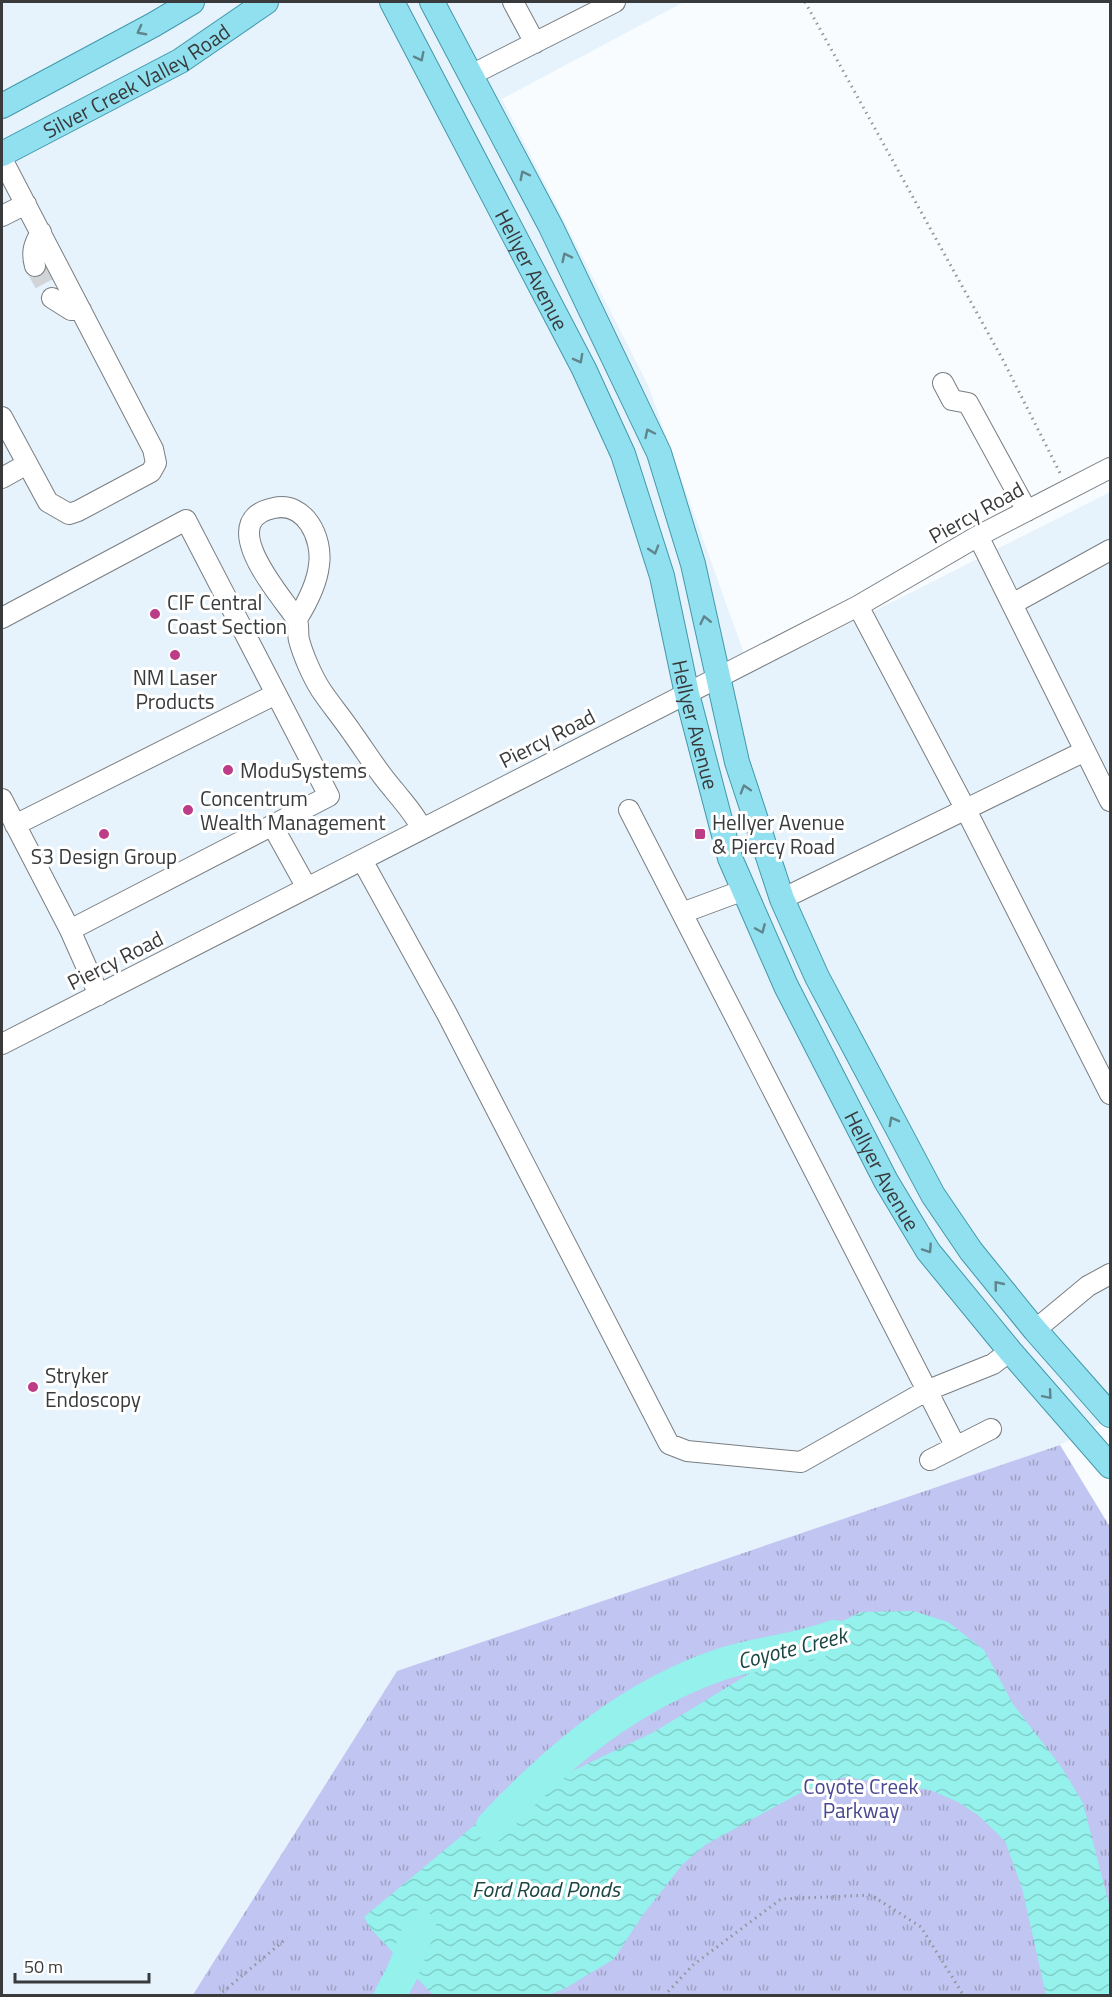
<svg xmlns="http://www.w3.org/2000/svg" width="1112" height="1997" font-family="'Titillium Web',sans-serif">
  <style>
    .built { fill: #e6f3fc }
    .grass { fill: url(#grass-tufts) }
    .water { fill: url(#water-waves) }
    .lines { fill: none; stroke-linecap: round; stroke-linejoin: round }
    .river { stroke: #94f1ec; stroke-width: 32 }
    .minor-tunnel { stroke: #d2d5d8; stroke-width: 20; stroke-dasharray: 20 10; stroke-linecap: butt }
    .minor-casing { stroke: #797e82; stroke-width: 22 }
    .major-casing { stroke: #4298aa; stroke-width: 26 }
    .path { stroke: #929598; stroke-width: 3; stroke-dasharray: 1.5 4.5; stroke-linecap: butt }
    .minor { stroke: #fff; stroke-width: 20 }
    .major { stroke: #91e0ef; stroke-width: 24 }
    .oneway { stroke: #60858d }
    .poi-dot { fill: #bc3c87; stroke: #fff; stroke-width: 2 }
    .labels { text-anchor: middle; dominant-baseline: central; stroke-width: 6; stroke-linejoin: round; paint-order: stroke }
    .street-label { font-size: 21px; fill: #383a3c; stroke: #fff }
    .poi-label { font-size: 21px; fill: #383a3c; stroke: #fff; text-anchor: start }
    .park-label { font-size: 21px; fill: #484792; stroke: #fff }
    .water-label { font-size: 22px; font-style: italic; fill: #1a4644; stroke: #fff }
  </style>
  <defs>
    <pattern id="grass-tufts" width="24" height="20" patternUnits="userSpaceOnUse" patternTransform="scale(1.5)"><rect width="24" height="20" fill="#c1c5f1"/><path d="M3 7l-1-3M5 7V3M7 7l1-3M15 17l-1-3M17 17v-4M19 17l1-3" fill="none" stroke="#9ea1c4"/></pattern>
    <pattern id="water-waves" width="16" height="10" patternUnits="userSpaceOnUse" patternTransform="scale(1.5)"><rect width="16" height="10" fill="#94f1ec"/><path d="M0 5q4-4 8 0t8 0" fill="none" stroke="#80cfcb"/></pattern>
  </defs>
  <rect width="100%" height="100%" fill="#f8fcff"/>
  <!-- built -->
  <path class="built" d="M2 2H684L502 99 648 385 751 673 1110 492V1419L1060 1445 397 1671 192 1995 2 1996Z"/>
  <!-- grass -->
  <path class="grass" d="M1060 1445 1110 1527V1995L192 1996 397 1671Z"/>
  <!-- water -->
  <path class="water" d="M913 1611 948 1622 984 1650 1013 1704 1062 1768 1083 1803 1110 1908V1995H1046L1022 1888 1005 1841 978 1815 958 1802 930 1790 844 1777 802 1792 705 1845 682 1865 642 1916 614 1959 564 1989 548 1995H433L371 1929 364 1917 495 1808 654 1732 804 1640 861 1612Z"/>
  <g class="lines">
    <!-- river -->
    <path class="river" d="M492 1826C558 1756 630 1695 722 1664 759 1652 798 1650 834 1636
      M390 1996 403 1971 420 1926"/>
    <!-- minor-tunnel -->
    <path class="minor-tunnel" d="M35 266 52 298"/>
    <defs>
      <path id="minor" d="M513 2 535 43
        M473 74 615 2
        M2 159 153 449 156 463 151 472 78 511 69 514 48 502 2 417
        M2 216 26 204
        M35 266C31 252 34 244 41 232
        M52 298 71 310H81
        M943 383 952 400 968 403 1027 511
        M2 478 27 464
        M978 536 1110 801
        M1012 604 1110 550
        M858 606 966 810 1110 1094
        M2 618 186 520 329 796 70 930
        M297 619C307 603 317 584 319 565 323 538 305 501 274 508 213 520 281 596 296 618 300 624 297 633 299 640 303 655 312 676 321 690 331 705 343 719 353 734 366 752 378 772 393 789 404 803 414 813 422 829
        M2 799 70 930 99 995
        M629 810 956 1447
        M15 825 276 694
        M272 825 307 888
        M362 860 447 1014 669 1444 687 1451 801 1462 926 1391 993 1364 1010 1351
        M782 899 1085 751
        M682 913 744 890
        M2 1044 858 606 978 536 1110 468
        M1035 1330 1088 1286 1110 1274
        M930 1460 991 1429"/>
      <g id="major">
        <path id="s1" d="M392 2 584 369 623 454 662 576 687 694 730 858 786 986 886 1181 928 1251 1010 1351 1110 1466"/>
        <path d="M432 2 551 227 659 453 693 564 737 762 782 899 817 977 933 1195 971 1251 1035 1330 1110 1415"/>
        <path d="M2 106 153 25 192 2"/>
        <path id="s2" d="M2 154 180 61 266 2"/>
      </g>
    </defs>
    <!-- minor casing -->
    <use href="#minor" class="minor-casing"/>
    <!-- major casing -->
    <use href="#major" class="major-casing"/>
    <!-- path -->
    <path class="path" d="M805 2 1004 362 1061 475
      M218 1996 287 1938
      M664 1996 693 1965 781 1899 871 1895 921 1927 964 1996"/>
    <!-- minor -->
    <use href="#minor" class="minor"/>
    <!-- major -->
    <use href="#major" class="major"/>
  </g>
  <!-- one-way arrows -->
  <defs><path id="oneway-chevron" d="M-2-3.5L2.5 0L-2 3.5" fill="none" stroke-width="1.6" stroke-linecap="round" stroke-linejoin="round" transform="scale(1.5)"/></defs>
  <g class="oneway">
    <use href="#oneway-chevron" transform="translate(141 31) rotate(152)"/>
    <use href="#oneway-chevron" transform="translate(420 57) rotate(63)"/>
    <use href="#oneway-chevron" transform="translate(524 175) rotate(-117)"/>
    <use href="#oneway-chevron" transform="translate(566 257) rotate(-116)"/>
    <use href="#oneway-chevron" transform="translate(579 359) rotate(62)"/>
    <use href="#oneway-chevron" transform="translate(649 433) rotate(-115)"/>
    <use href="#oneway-chevron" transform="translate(654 550) rotate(73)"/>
    <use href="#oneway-chevron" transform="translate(705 620) rotate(-103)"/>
    <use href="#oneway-chevron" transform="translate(745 789) rotate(-107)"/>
    <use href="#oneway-chevron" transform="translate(761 929) rotate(67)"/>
    <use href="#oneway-chevron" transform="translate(893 1121) rotate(-118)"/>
    <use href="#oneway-chevron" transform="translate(928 1249) rotate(56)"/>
    <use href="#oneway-chevron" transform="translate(998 1285) rotate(-129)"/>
    <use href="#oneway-chevron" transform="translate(1048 1395) rotate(49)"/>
  </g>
  <!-- markers -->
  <g class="poi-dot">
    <circle cx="155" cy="614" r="6"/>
    <circle cx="175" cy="655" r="6"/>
    <circle cx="228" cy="770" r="6"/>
    <circle cx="188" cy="810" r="6"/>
    <circle cx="104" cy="834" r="6"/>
    <rect x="694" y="828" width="12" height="12" rx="3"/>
    <circle cx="33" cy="1387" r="6"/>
  </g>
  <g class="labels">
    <!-- street labels -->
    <g class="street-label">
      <text stroke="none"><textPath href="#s2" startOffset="153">Silver Creek Valley Road</textPath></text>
      <text stroke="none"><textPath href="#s1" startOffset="302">Hellyer Avenue</textPath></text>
      <text transform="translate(976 512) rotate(-29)">Piercy Road</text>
      <text stroke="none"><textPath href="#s1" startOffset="788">Hellyer Avenue</textPath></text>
      <text transform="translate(547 738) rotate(-27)">Piercy Road</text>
      <text transform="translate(115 960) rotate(-27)">Piercy Road</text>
      <text stroke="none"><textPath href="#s1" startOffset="1274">Hellyer Avenue</textPath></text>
    </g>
    <!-- poi labels -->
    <g class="poi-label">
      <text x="167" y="602">CIF Central<tspan x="167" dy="24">Coast Section</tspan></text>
      <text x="175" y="677" text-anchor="middle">NM Laser<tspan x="175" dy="24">Products</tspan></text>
      <text x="240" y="770">ModuSystems</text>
      <text x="200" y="798">Concentrum<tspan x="200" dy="24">Wealth Management</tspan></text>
      <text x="712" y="822">Hellyer Avenue<tspan x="712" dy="24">&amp; Piercy Road</tspan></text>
      <text x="104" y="856" text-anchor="middle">S3 Design Group</text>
      <text x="45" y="1375">Stryker<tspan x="45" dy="24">Endoscopy</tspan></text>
    </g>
    <!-- park labels -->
    <g class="park-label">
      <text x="861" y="1786">Coyote Creek<tspan x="861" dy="24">Parkway</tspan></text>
    </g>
    <!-- water labels -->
    <g class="water-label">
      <text transform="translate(792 1648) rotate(-14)">Coyote Creek</text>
      <text x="546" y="1889">Ford Road Ponds</text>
    </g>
  </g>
  <!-- border -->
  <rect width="1112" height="1997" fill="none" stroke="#383a3c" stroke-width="6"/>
  <!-- scale -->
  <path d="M15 1973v9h134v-9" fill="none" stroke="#383a3c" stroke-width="3"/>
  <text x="24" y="1973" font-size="18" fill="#383a3c" stroke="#ffffff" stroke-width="4.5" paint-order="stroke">50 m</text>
</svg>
